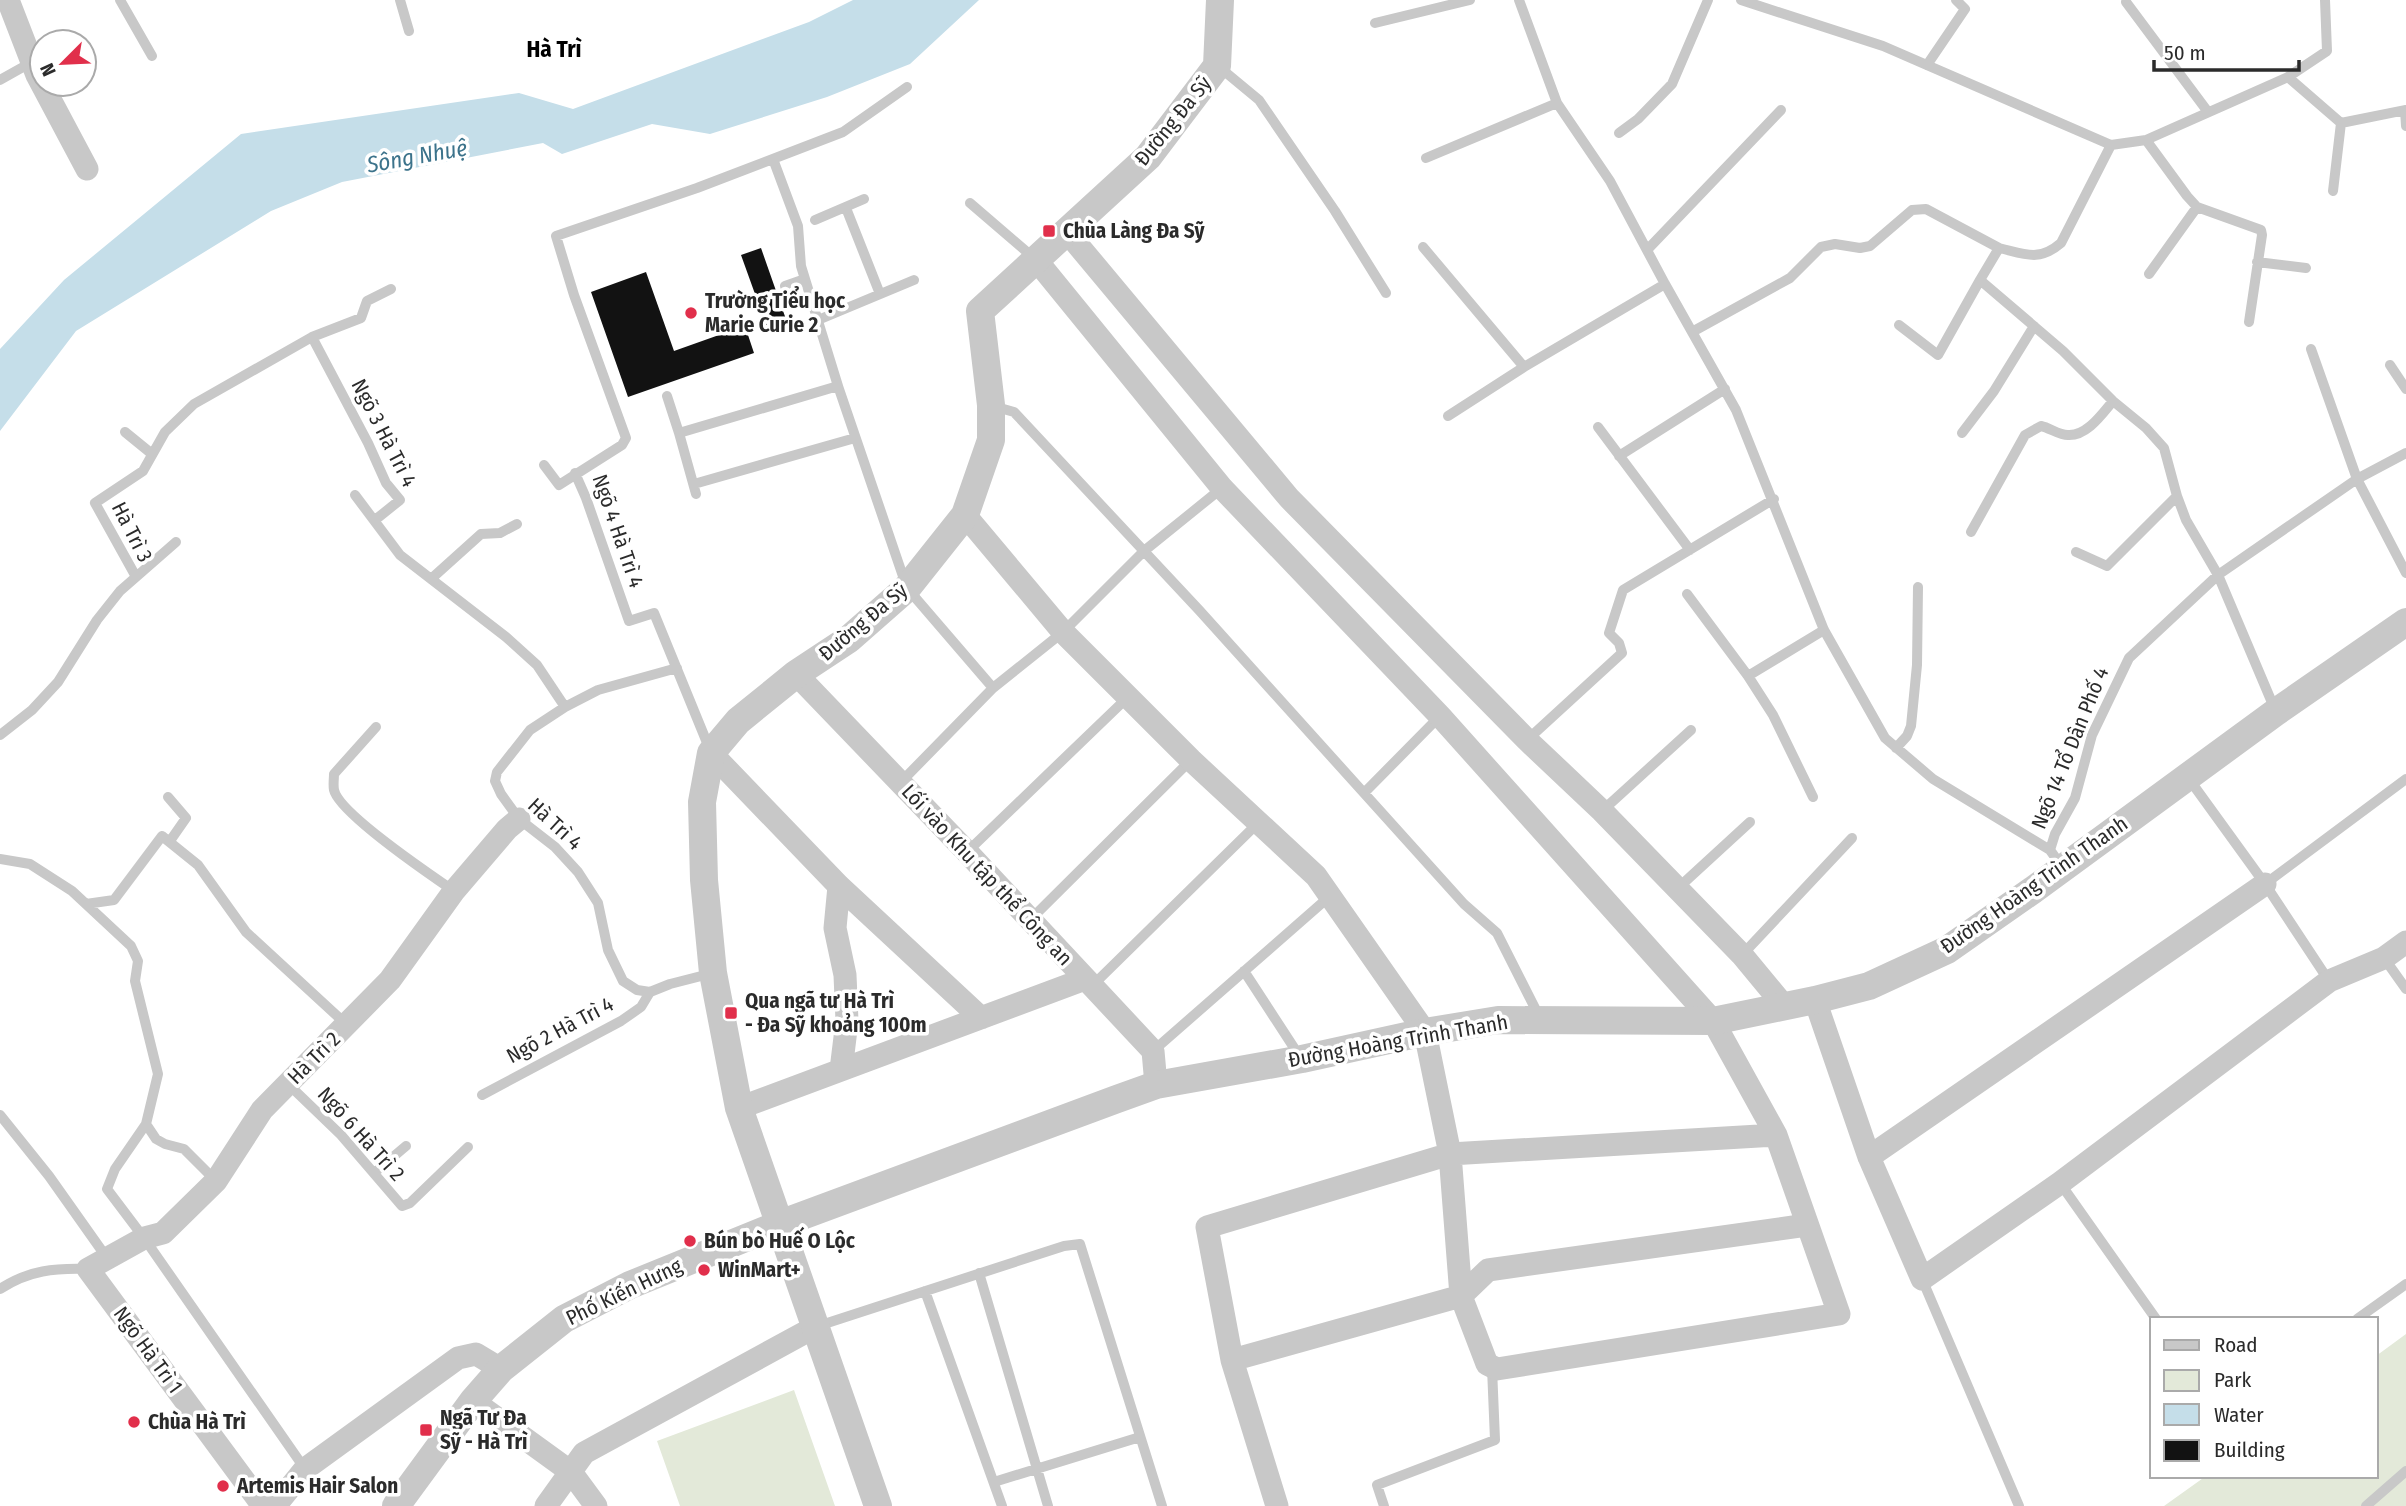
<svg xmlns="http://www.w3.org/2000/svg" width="2406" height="1506" font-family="'Fira Sans Condensed',sans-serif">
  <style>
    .green { fill: #e3e9d9 }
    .water { fill: #c5dee9 }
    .building { fill: #121212 }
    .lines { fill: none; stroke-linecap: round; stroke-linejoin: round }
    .service { stroke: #c8c8c8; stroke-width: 10 }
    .minor { stroke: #c8c8c8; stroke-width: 23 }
    .tertiary { stroke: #c8c8c8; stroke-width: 28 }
    .poi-dot { fill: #e12f4b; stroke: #fff; stroke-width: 2.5 }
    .labels { text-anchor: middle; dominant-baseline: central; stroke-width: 7; stroke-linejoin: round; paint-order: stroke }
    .street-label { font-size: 21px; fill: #2b2b2b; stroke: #fff }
    .poi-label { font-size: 21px; font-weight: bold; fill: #2b2b2b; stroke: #fff; text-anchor: start }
    .neighbourhood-label { font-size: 23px; font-weight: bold; fill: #000; stroke: #fff }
    .water-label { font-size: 23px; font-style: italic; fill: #3c738b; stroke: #fff }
  </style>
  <rect width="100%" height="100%" fill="#fff"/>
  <!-- green -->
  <path class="green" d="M2406 1334V1506H2164L2206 1476H2376V1356Z
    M794 1390 835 1506H680L657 1441Z"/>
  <!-- water -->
  <path class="water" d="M853 0H979L910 64 827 97 710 134 652 124 562 154 543 143 342 182 271 211 76 331 0 431V349L64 280 241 134 519 93 573 109 809 22Z"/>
  <!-- building -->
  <path class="building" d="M761 248 788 325 768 332 766 325 747 332 754 353 628 397 591 292 646 272 674 351 764 319 741 255Z"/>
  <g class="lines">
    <!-- service -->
    <path class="service" d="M120 0 152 56
      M400 0 409 31
      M1519 0 1557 103 1610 181 1665 284 1736 410 1824 630 1885 738 1933 779 2050 850 2062 867
      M1741 0 1883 46 2111 145 2146 140 2288 77
      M2325 0 2327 51 2288 77 2341 123
      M2126 2 2208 112
      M1375 23 1470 0
      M1927 65 1965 9 1956 0
      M1218 66 1259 100 1335 211 1386 293
      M0 80 32 62
      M2405 110 2406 126
      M2341 123 2406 110
      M1619 133 1638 119 1672 84 1708 0
      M2146 140 2187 196 2197 207 2261 230 2262 235 2249 322
      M1426 158 1557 103
      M773 159 798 226 801 266 838 386 907 588 993 688
      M2333 191 2341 123
      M970 203 1034 258
      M846 208 880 294
      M815 220 864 199
      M1423 247 1524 367 1665 284
      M1999 248C2025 254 2039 262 2061 243L2111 145
      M1647 250 1781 110
      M2257 262 2306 268
      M2149 274 2197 207
      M785 286 805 279
      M818 320 914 280
      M1899 325 1938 355 1980 280
      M1692 332 1790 278 1821 247 1835 244 1860 248 1870 246 1912 210 1926 209 1999 248 1980 280 2063 351 2113 401 2146 428 2164 448 2177 496 2186 520 2218 575 2276 712
      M312 337 368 443 386 483 400 500 375 520
      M2311 349 2357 479 2406 573
      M2390 365 2406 389
      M667 396 679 433 838 386
      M993 406 1014 412 1199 610 1464 904 1497 933 1540 1018
      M1448 416 1524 367
      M1598 427 1690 550
      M125 432 152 454
      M679 433 696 494
      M1962 433 1994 391 2034 326
      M1619 456 1725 389
      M544 465 559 485 622 445 626 438 574 295 556 236 697 188 843 132 907 87
      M575 473 586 498 629 621 654 613 710 750
      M694 484 855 438
      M355 495 400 555 506 637 537 665 565 707
      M1971 532 2025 435 2041 426C2050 428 2059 435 2068 435 2087 436 2102 414 2113 401
      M2076 552 2107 566 2177 496
      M135 575 95 503 143 471 165 432 194 404 312 337 361 318 367 301 391 289
      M431 579 481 534 500 533 517 524
      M1687 594 1748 676
      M677 668 598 690 565 707 530 730 497 772 495 781 501 794 519 819 555 847 578 872 598 903 608 950 623 981 637 990 650 992 670 984 713 973
      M376 727 334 774C334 778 333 785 334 790 339 813 432 876 454 891
      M0 735 32 710 58 682 97 620 120 591 176 542
      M1527 740 1622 653 1619 643 1609 633 1623 590 1774 499
      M1896 748 1907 736 1911 726 1917 665 1918 587
      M2189 779 2265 884 2329 981
      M900 783 993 688 1063 632 1144 551 1222 488
      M1364 793 1440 716
      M168 797 186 818 170 841
      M1813 797 1773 715 1748 676 1824 630
      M1602 811 1691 730
      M2050 850 2055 834 2075 798 2092 735 2129 658 2218 575 2357 479 2406 453
      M967 852 1128 697
      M0 859 30 864 72 891 131 946 138 961 135 981 158 1074 146 1124 115 1169 107 1189 144 1238 305 1469
      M2265 884 2406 779
      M1677 889 1750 822
      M86 904 114 900 162 836 198 865 246 932 347 1025
      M1030 920 1191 760
      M1742 955 1852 838
      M2384 958 2406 989
      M1244 971 1300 1057
      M1092 986 1258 823
      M1153 1051 1330 896
      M288 1084 341 1135 402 1206 410 1203 468 1147
      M482 1095 621 1021 641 1007 650 992
      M0 1115 49 1176 107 1258
      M146 1124 156 1139 165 1144 184 1149 216 1181
      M374 1173 406 1146
      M2060 1183 2156 1319
      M979 1273 1048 1506
      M1922 1279 2019 1506
      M0 1289C29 1270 55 1268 88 1269
      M925 1291 1002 1506
      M2357 1319 2406 1284
      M818 1326 1064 1246 1080 1244 1162 1506
      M994 1482 1140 1437
      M1384 1506 1377 1485 1495 1440 1492 1368
      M2366 1506 2406 1471"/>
    <!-- minor -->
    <path class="minor" d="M8 0 37 75 87 169
      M1067 232 1289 498 1527 740 1602 811 1742 955 1785 1007
      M965 515 1063 632 1191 760 1316 876 1425 1032 1450 1154 1461 1296 1487 1364 1497 1369 1839 1314 1776 1135 1713 1021 1440 716 1222 488 1037 261
      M796 674 967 852 1153 1051 1156 1085
      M711 753 839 886 981 1018
      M839 886 835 928 845 975 847 1021 841 1070
      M1815 1000 1869 1157 1922 1279 2060 1183 2329 981 2384 958 2406 942
      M739 1108 1085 979
      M1869 1157 2265 884
      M1232 1360 1461 1296 1488 1270 1807 1225
      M473 1401 571 1472 596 1506
      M263 1506 88 1269 144 1238 163 1233 216 1181 262 1110 390 980 454 891 507 829 519 819
      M275 1506 305 1469 458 1358 476 1354 501 1369
      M546 1506 584 1453 815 1327
      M1277 1506 1232 1360 1207 1227 1450 1154 1776 1135"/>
    <!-- tertiary -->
    <path class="tertiary" d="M396 1506 473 1401 501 1369 564 1319 630 1285 780 1224 1117 1099 1156 1085 1302 1059 1425 1032 1498 1020 1713 1021 1815 1000 1869 986 1947 950 2033 890 2276 712 2406 622
      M878 1506 739 1108 713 973 704 880 702 802 711 753 738 721 796 674 849 639 907 588 965 515 991 440V405L980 311 1148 157 1217 66 1220 0"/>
  </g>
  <!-- markers -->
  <g class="poi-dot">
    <rect x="1042" y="224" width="14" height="14" rx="3.5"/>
    <circle cx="691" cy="313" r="7"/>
    <rect x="724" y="1006" width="14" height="14" rx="3.5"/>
    <circle cx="690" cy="1241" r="7"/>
    <circle cx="704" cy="1270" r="7"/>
    <circle cx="134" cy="1422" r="7"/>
    <rect x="419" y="1423" width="14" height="14" rx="3.5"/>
    <circle cx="223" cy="1486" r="7"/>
  </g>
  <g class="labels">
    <!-- street labels -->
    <g class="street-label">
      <text transform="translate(1173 121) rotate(-51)">Đường Đa Sỹ</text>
      <text transform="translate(384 433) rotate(63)">Ngõ 3 Hà Trì 4</text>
      <text transform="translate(618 531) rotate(71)">Ngõ 4 Hà Trì 4</text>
      <text transform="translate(132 532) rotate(63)">Hà Trì 3</text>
      <text transform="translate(863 622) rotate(-40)">Đường Đa Sỹ</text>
      <text transform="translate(2070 748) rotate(-68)">Ngõ 14 Tổ Dân Phố 4</text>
      <text transform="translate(555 824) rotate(43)">Hà Trì 4</text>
      <text transform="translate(987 875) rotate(47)">Lối vào Khu tập thể Công an</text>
      <text transform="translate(2034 885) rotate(-35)">Đường Hoàng Trình Thanh</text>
      <text transform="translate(560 1030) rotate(-28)">Ngõ 2 Hà Trì 4</text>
      <text transform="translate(1398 1041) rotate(-10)">Đường Hoàng Trình Thanh</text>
      <text transform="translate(314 1058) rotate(-45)">Hà Trì 2</text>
      <text transform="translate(361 1134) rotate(48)">Ngõ 6 Hà Trì 2</text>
      <text transform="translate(624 1292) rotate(-26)">Phố Kiến Hưng</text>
      <text transform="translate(148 1350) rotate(54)">Ngõ Hà Trì 1</text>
    </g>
    <!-- poi labels -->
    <g class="poi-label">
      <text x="1063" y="231">Chùa Làng Đa Sỹ</text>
      <text x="705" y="301">Trường Tiểu học<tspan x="705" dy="24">Marie Curie 2</tspan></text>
      <text x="745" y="1001">Qua ngã tư Hà Trì<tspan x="745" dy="24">- Đa Sỹ khoảng 100m</tspan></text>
      <text x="704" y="1241">Bún bò Huế O Lộc</text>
      <text x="718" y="1270">WinMart+</text>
      <text x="440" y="1418">Ngã Tư Đa<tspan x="440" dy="24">Sỹ - Hà Trì</tspan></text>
      <text x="148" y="1422">Chùa Hà Trì</text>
      <text x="237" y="1486">Artemis Hair Salon</text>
    </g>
    <!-- neighbourhood labels -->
    <g class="neighbourhood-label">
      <text x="554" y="49">Hà Trì</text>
    </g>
    <!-- water labels -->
    <g class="water-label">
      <text transform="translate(417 156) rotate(-10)">Sông Nhuệ</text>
    </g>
  </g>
  <!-- legend -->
  <rect x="2150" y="1317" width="228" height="161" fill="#ffffff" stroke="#aaaaaa" stroke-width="2"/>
  <rect x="2164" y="1340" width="35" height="10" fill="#c8c8c8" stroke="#aaaaaa" stroke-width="2"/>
  <text x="2214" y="1352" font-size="21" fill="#2b2b2b">Road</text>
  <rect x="2164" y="1370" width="35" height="21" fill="#e3e9d9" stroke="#aaaaaa" stroke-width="2"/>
  <text x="2214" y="1387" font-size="21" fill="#2b2b2b">Park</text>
  <rect x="2164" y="1404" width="35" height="21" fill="#c5dee9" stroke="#aaaaaa" stroke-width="2"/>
  <text x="2214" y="1422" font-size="21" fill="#2b2b2b">Water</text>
  <rect x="2164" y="1440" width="35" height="21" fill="#121212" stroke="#aaaaaa" stroke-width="2"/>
  <text x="2214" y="1457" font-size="21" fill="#2b2b2b">Building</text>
  <!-- north arrow -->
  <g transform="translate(63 63) rotate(246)"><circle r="33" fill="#ffffff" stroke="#aaaaaa" stroke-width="2"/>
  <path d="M0-5L12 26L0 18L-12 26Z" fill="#e12f4b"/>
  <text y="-10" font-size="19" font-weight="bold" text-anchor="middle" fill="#2b2b2b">N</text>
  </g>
  <!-- scale -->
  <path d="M2154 60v10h145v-10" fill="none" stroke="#2b2b2b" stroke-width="3.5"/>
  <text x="2164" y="60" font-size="21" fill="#2b2b2b" stroke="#ffffff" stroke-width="5" paint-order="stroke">50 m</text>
</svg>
